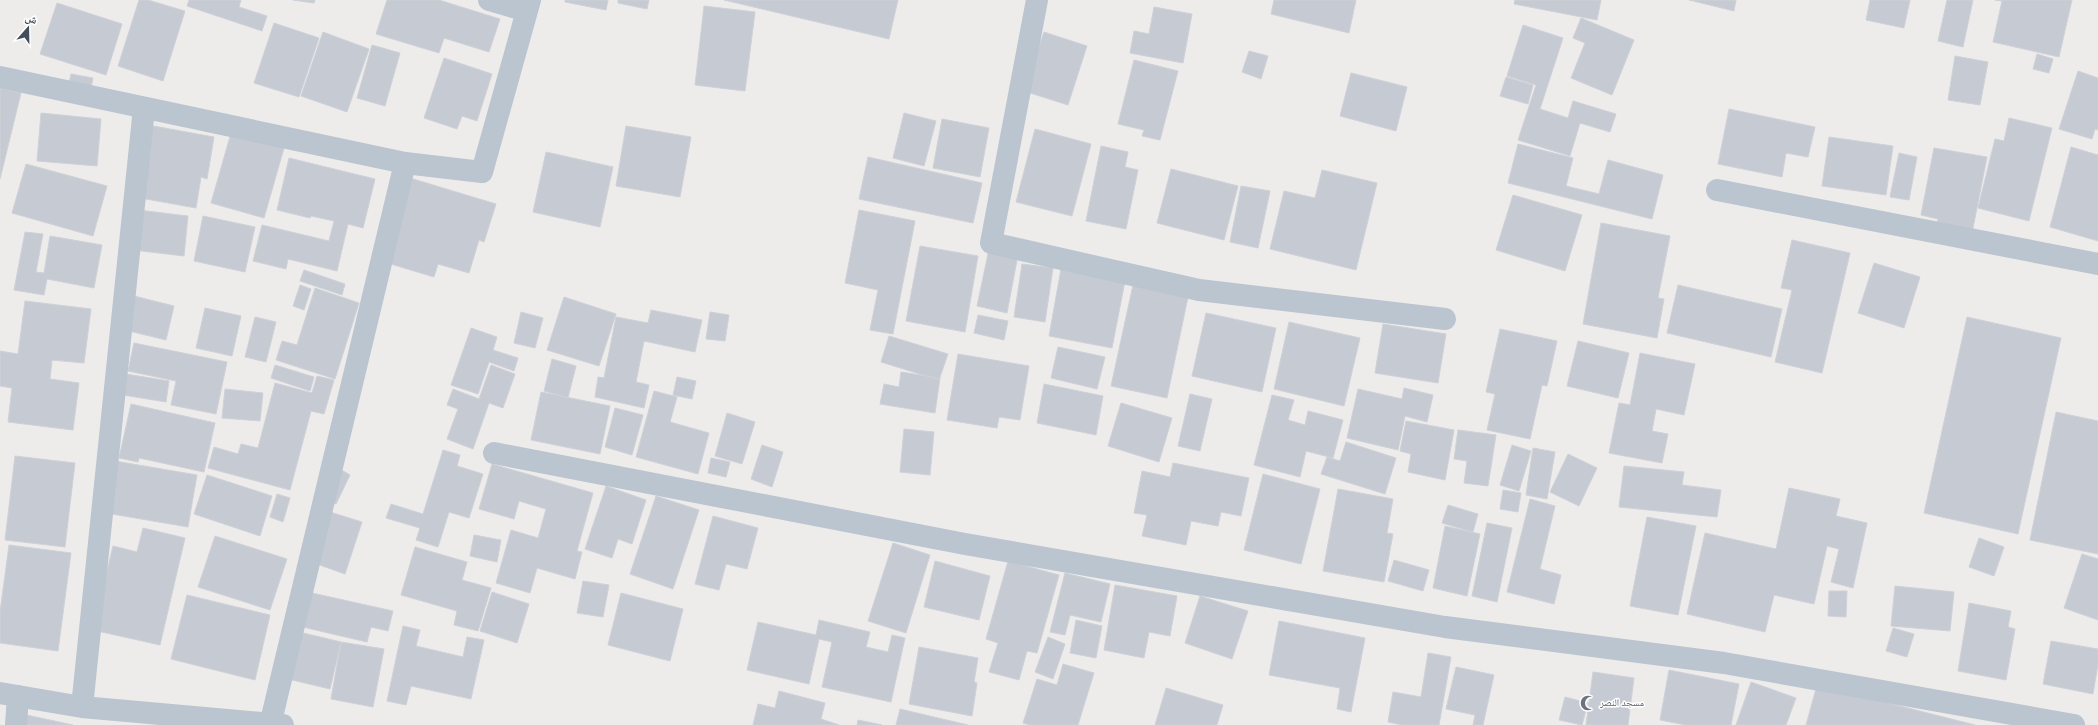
<svg xmlns="http://www.w3.org/2000/svg" width="2098" height="725" font-family="Overpass,'Noto Naskh Arabic',sans-serif">
  <style>
    .building { fill: #c6cad2; stroke: #ced1d8 }
    .lines { fill: none; stroke-linecap: round; stroke-linejoin: round }
    .street { stroke: #bac5cf; stroke-width: 22 }
    .labels { text-anchor: middle; dominant-baseline: central; stroke-width: 3; stroke-linejoin: round; paint-order: stroke }
    .worship-label { font-size: 10px; fill: #5b616d; stroke: #fff; text-anchor: start }
  </style>
  <rect width="100%" height="100%" fill="#eeebeb"/>
  <!-- building -->
  <path class="building" d="M139 0H148L185 11 163 81 118 66Z
    M189 0H241L239 7 267 16 262 31 187 6Z
    M293 0H315L314 3Z
    M387 0H439L500 19 489 52 444 38 439 53 376 34Z
    M565 0H608L606 10 565 2Z
    M618 0H649L647 9 618 3Z
    M724 0H898L889 39Z
    M1274 0H1356L1349 33 1271 14Z
    M1515 0H1601L1597 20 1514 4Z
    M1689 0H1736L1734 11Z
    M1870 0H1910L1904 28 1866 20Z
    M1947 0H1973L1963 47 1938 41Z
    M1995 0H2072L2059 57 1993 42 2002 1Z
    M57 3 122 24 106 75 40 54Z
    M704 6 755 12 745 91 695 85Z
    M1154 7 1192 14 1183 63 1130 53 1134 31 1149 34Z
    M1581 18 1634 40 1612 95 1571 78 1585 43 1573 38Z
    M274 23 319 38 299 97 254 83Z
    M1523 25 1563 38 1540 109 1568 118 1573 101 1616 114 1610 132 1580 123 1570 156 1518 140 1536 85 1507 76Z
    M323 32 369 49 347 112 301 96Z
    M1044 32 1087 46 1068 105 1024 91Z
    M372 45 400 53 385 106 357 98Z
    M1249 51 1268 56 1261 79 1242 72Z
    M2037 54 2053 59 2049 73 2033 69Z
    M1955 56 1988 62 1980 105 1948 100Z
    M444 58 492 74 477 121 462 116 457 129 424 118Z
    M1134 60 1178 71 1160 140 1142 136 1144 130 1118 124Z
    M2078 71 2098 78V130L2095 129 2092 139 2059 129Z
    M1351 73 1407 87 1396 131 1340 116Z
    M71 74 93 78 90 93 68 88Z
    M1506 77 1533 85 1528 104 1500 96Z
    M0 88 21 93 0 179Z
    M1729 109 1815 127 1808 157 1786 153 1782 177 1718 164Z
    M41 113 101 119 97 166 37 161Z
    M904 113 936 121 924 166 893 158Z
    M2009 118 2052 128 2029 221 1978 208 1995 139 2004 141Z
    M942 119 989 128 980 177 933 168Z
    M148 125 214 137 207 179 201 177 196 208 135 197Z
    M626 126 691 137 680 197 616 186Z
    M1035 129 1091 144 1072 216 1016 202Z
    M231 133 284 148 264 218 211 203Z
    M1829 137 1893 146 1886 195 1822 186Z
    M1518 144 1573 158 1566 186 1599 194 1608 160 1663 175 1652 219 1508 183Z
    M1101 146 1128 152 1125 167 1138 170 1126 229 1086 221Z
    M2071 147 2098 155V241L2050 227Z
    M1934 148 1987 157 1972 233 1937 226 1938 219 1921 215Z
    M546 152 613 167 600 227 533 212Z
    M1899 153 1917 157 1909 200 1890 197Z
    M868 157 982 183 973 223 859 199Z
    M289 158 375 179 363 228 348 224 337 271 288 259 286 269 253 261 262 225 329 241 334 221 311 216 310 218 277 210Z
    M26 164 107 186 93 236 12 213Z
    M1171 169 1238 186 1224 240 1157 223Z
    M1322 170 1377 183 1356 270 1270 249 1284 191 1315 198Z
    M410 178 496 204 484 242 479 240 469 273 438 264 434 277 384 262Z
    M1241 186 1270 191 1258 248 1230 242Z
    M1513 195 1582 215 1565 271 1496 250Z
    M138 210 188 216 184 256 133 250Z
    M859 210 915 221 893 334 870 330 878 290 845 283Z
    M203 216 255 227 245 272 194 261Z
    M1601 223 1670 236 1658 298 1664 299 1657 338 1583 324Z
    M25 232 43 234 36 272 44 273 50 236 102 245 94 288 47 279 44 295 14 290Z
    M1792 240 1850 253 1822 373 1775 362 1792 290 1781 288Z
    M920 246 978 256 965 332 906 321Z
    M989 249 1018 255 1007 313 977 306Z
    M1874 263 1920 277 1904 328 1858 313Z
    M1022 264 1053 268 1045 322 1014 317Z
    M1061 269 1125 281 1112 348 1049 336Z
    M304 270 345 284 342 295 300 281Z
    M300 285 311 289 304 310 293 306Z
    M1133 285 1188 297 1167 398 1111 386Z
    M1678 285 1782 309 1771 357 1667 333Z
    M315 288 359 303 335 379 276 360 282 341 297 345Z
    M130 295 174 306 166 340 121 329Z
    M564 297 616 314 599 366 547 350Z
    M25 301 91 309 84 363 52 360 50 379 79 383 73 430 8 422 12 388 0 386V351L18 354Z
    M205 308 241 316 232 356 196 348Z
    M651 310 702 320 695 352 644 341 636 382 649 385 644 408 595 397 598 377 604 378 616 317 648 323Z
    M521 312 543 318 535 348 514 343Z
    M710 312 729 315 725 341 706 339Z
    M1206 313 1276 328 1262 392 1192 376Z
    M978 315 1008 321 1004 340 974 333Z
    M255 317 276 322 266 362 245 357Z
    M1967 317 2061 338 2018 534 1924 513Z
    M1289 322 1360 338 1344 406 1274 389Z
    M1383 324 1446 334 1438 383 1375 373Z
    M471 328 497 337 493 350 518 358 514 371 489 362 478 394 451 385Z
    M1500 329 1557 341 1547 386 1542 385 1530 439 1487 430 1495 394 1486 392Z
    M889 336 948 354 939 380 881 362Z
    M1578 341 1629 353 1618 398 1567 386Z
    M134 343 227 362 216 414 171 405 176 381 128 371Z
    M1058 347 1105 357 1097 389 1051 378Z
    M1640 353 1695 364 1684 415 1656 409 1652 431 1668 434 1662 463 1609 453 1619 403 1630 405Z
    M958 354 1029 366 1020 420 999 417 997 428 947 420Z
    M552 359 576 366 568 398 544 391Z
    M275 365 314 377 310 391 271 378Z
    M491 365 515 374 503 408 489 403 473 449 447 439 458 409 447 405 453 389 479 399Z
    M901 372 940 378 935 413 880 404 884 384 899 387Z
    M126 374 169 381 166 402 123 395Z
    M317 376 334 380 324 414 311 411 290 490 208 468 214 447 238 454 241 444 258 448 275 383 312 393Z
    M677 377 696 381 692 399 673 395Z
    M1044 384 1103 396 1096 435 1037 423Z
    M1404 388 1433 395 1427 422 1405 416 1398 450 1347 438 1358 389 1402 399Z
    M225 389 263 393 260 421 222 418Z
    M654 391 677 397 670 422 709 433 698 474 636 457Z
    M541 392 610 406 600 454 531 440Z
    M1190 394 1212 399 1200 451 1178 446Z
    M1272 395 1294 400 1288 420 1305 425 1308 411 1343 420 1333 458 1306 451 1300 477 1254 465Z
    M1121 403 1172 418 1159 462 1108 446Z
    M131 404 215 423 204 472 139 458 138 462 119 458Z
    M615 408 643 415 632 455 605 447Z
    M2056 412 2098 421V554L2030 540Z
    M727 413 755 422 742 464 715 456Z
    M1406 421 1454 430 1445 480 1408 472 1411 454 1400 451Z
    M904 429 934 432 930 475 900 472Z
    M1458 430 1496 435 1488 486 1464 483 1467 461 1454 459Z
    M1346 442 1396 458 1385 494 1321 474 1327 457 1340 461Z
    M762 445 783 452 772 487 751 479Z
    M1512 445 1531 451 1519 491 1500 485Z
    M1533 448 1555 452 1547 499 1526 495Z
    M443 450 460 455 457 466 483 474 469 518 449 512 438 547 416 540 420 528 386 518 391 504 423 514Z
    M1568 454 1597 468 1579 506 1550 492Z
    M15 456 75 463 65 547 5 540Z
    M711 458 730 462 726 477 708 473Z
    M115 461 197 475 188 527 106 513Z
    M1173 463 1249 478 1241 516 1221 512 1218 526 1191 521 1186 545 1142 536 1147 515 1134 513 1142 471 1170 477Z
    M492 464 593 493 577 551 582 552 575 579 537 568 530 593 496 583 511 530 538 538 546 509 519 501 514 519 479 509Z
    M1624 466 1684 472 1682 485 1721 490 1717 517 1619 507Z
    M338 468 350 475 336 504 323 497Z
    M1263 474 1320 489 1301 564 1244 550Z
    M207 475 272 496 260 536 194 514Z
    M606 486 646 500 632 544 618 539 612 558 585 549Z
    M1789 488 1840 499 1836 516 1867 523 1853 588 1831 582 1839 549 1827 546 1814 604 1774 595 1765 632 1687 614 1705 533 1776 549Z
    M1338 489 1393 499 1387 533 1393 534 1384 582 1323 571Z
    M1503 490 1521 493 1518 512 1500 509Z
    M277 494 290 498 283 522 270 517Z
    M656 496 699 510 673 589 630 574Z
    M1530 499 1555 506 1540 569 1561 575 1554 604 1507 592Z
    M1448 505 1478 514 1473 532 1442 523Z
    M330 512 362 522 345 574 314 563Z
    M713 516 758 528 747 569 726 564 719 590 695 584Z
    M1647 517 1696 526 1678 615 1630 606Z
    M1487 523 1512 528 1497 602 1472 596Z
    M1445 526 1480 534 1467 596 1433 588Z
    M143 528 185 538 160 645 93 630 113 546 137 552Z
    M474 535 501 540 497 562 470 556Z
    M215 536 287 559 270 610 198 587Z
    M1979 538 2004 547 1994 576 1969 567Z
    M893 543 930 555 906 633 868 621Z
    M9 545 71 553 58 651 0 643V612Z
    M415 547 467 562 462 580 491 588 478 631 454 625 457 611 401 595Z
    M2082 554 2098 559V620L2064 608Z
    M1394 560 1429 570 1423 591 1388 581Z
    M935 561 990 576 979 620 924 607Z
    M1008 561 1059 575 1037 653 1027 651 1019 680 989 672 998 643 986 639Z
    M1065 573 1110 584 1101 622 1070 615 1065 635 1050 632Z
    M583 581 609 585 603 617 577 613Z
    M1115 585 1177 596 1170 636 1149 632 1144 658 1104 650Z
    M1895 586 1954 592 1950 631 1891 626Z
    M303 591 393 611 388 631 371 627 367 642 294 625Z
    M1829 591H1847L1846 617 1828 616Z
    M492 592 529 604 517 643 480 631Z
    M621 593 683 609 670 661 608 645Z
    M187 595 270 615 255 680 171 659Z
    M1200 596 1248 611 1232 659 1185 643Z
    M1969 603 2011 611 2008 627 2015 629 2006 680 1958 671Z
    M819 620 870 632 866 647 888 652 892 635 905 638 891 702 822 687 832 642 819 639 809 684 747 670 758 622 816 635Z
    M1076 620 1102 626 1096 658 1070 653Z
    M1279 621 1365 638 1351 712 1337 709 1340 688 1269 675Z
    M403 626 420 630 416 646 463 657 467 637 484 640 471 699 411 686 406 705 387 701Z
    M1893 628 1914 634 1907 657 1886 651Z
    M295 631 341 642 330 689 284 678Z
    M1048 637 1065 644 1053 679 1035 672Z
    M2051 641 2098 649V664L2093 694 2043 684Z
    M341 642 384 649 373 707 331 699Z
    M919 647 978 658 974 682 977 683 972 716 909 704Z
    M1428 653 1451 657 1439 725H1402L1388 722 1393 692 1421 697Z
    M1063 664 1094 673 1078 725H1030L1023 723 1037 679 1057 685Z
    M1456 667 1494 675 1483 725H1473L1475 715 1446 709Z
    M1669 670 1739 684 1731 725H1686L1660 720Z
    M1593 672 1634 678 1628 725H1586Z
    M1751 682 1796 698 1786 725H1736Z
    M1817 685 1975 725H1806Z
    M1166 688 1223 705 1217 725H1155Z
    M779 691 825 703 821 719 839 725H753L758 704 775 708Z
    M1565 697 1588 703 1582 725 1559 720Z
    M900 709 968 725H896Z
    M22 714 73 725H20Z
    M858 720 882 725H857Z"/>
  <g class="lines">
    <!-- street -->
    <path class="street" d="M489 0 527 11
      M1037 0 991 243 1199 290 1445 319
      M0 77 405 163 482 172 530 0
      M1717 190 2098 264
      M494 453 965 544 1445 627 1724 663 2074 725
      M0 693 82 707 283 725
      M82 707 144 108
      M16 725 18 696
      M270 725 405 163"/>
  </g>
  <!-- icons -->
  <defs>
    <symbol id="mosque-bare" viewBox="-9 -9 18 18"><path d="M3.5-4.9A6 6 0 1 0 3.5 4.9A5 5 0 1 1 3.5-4.9Z" fill="#6b7280" stroke="#fff" stroke-width="2.5" paint-order="stroke"/></symbol>
  </defs>
  <g fill-rule="evenodd">
    <use href="#mosque-bare" x="1577" y="692" width="22" height="22"/>
  </g>
  <g class="labels">
    <!-- worship labels -->
    <g class="worship-label">
      <text x="1600" y="703">مسجد النصر</text>
    </g>
  </g>
  <!-- north arrow -->
  <g transform="translate(28 28) rotate(20)" stroke="#ffffff" stroke-width="3" paint-order="stroke">
  <path d="M0-3L7 15L0 10L-7 15Z" fill="#424e5a"/>
  <text y="-6" font-size="11" font-weight="bold" text-anchor="middle" fill="#424e5a">ش</text>
  </g>
</svg>
